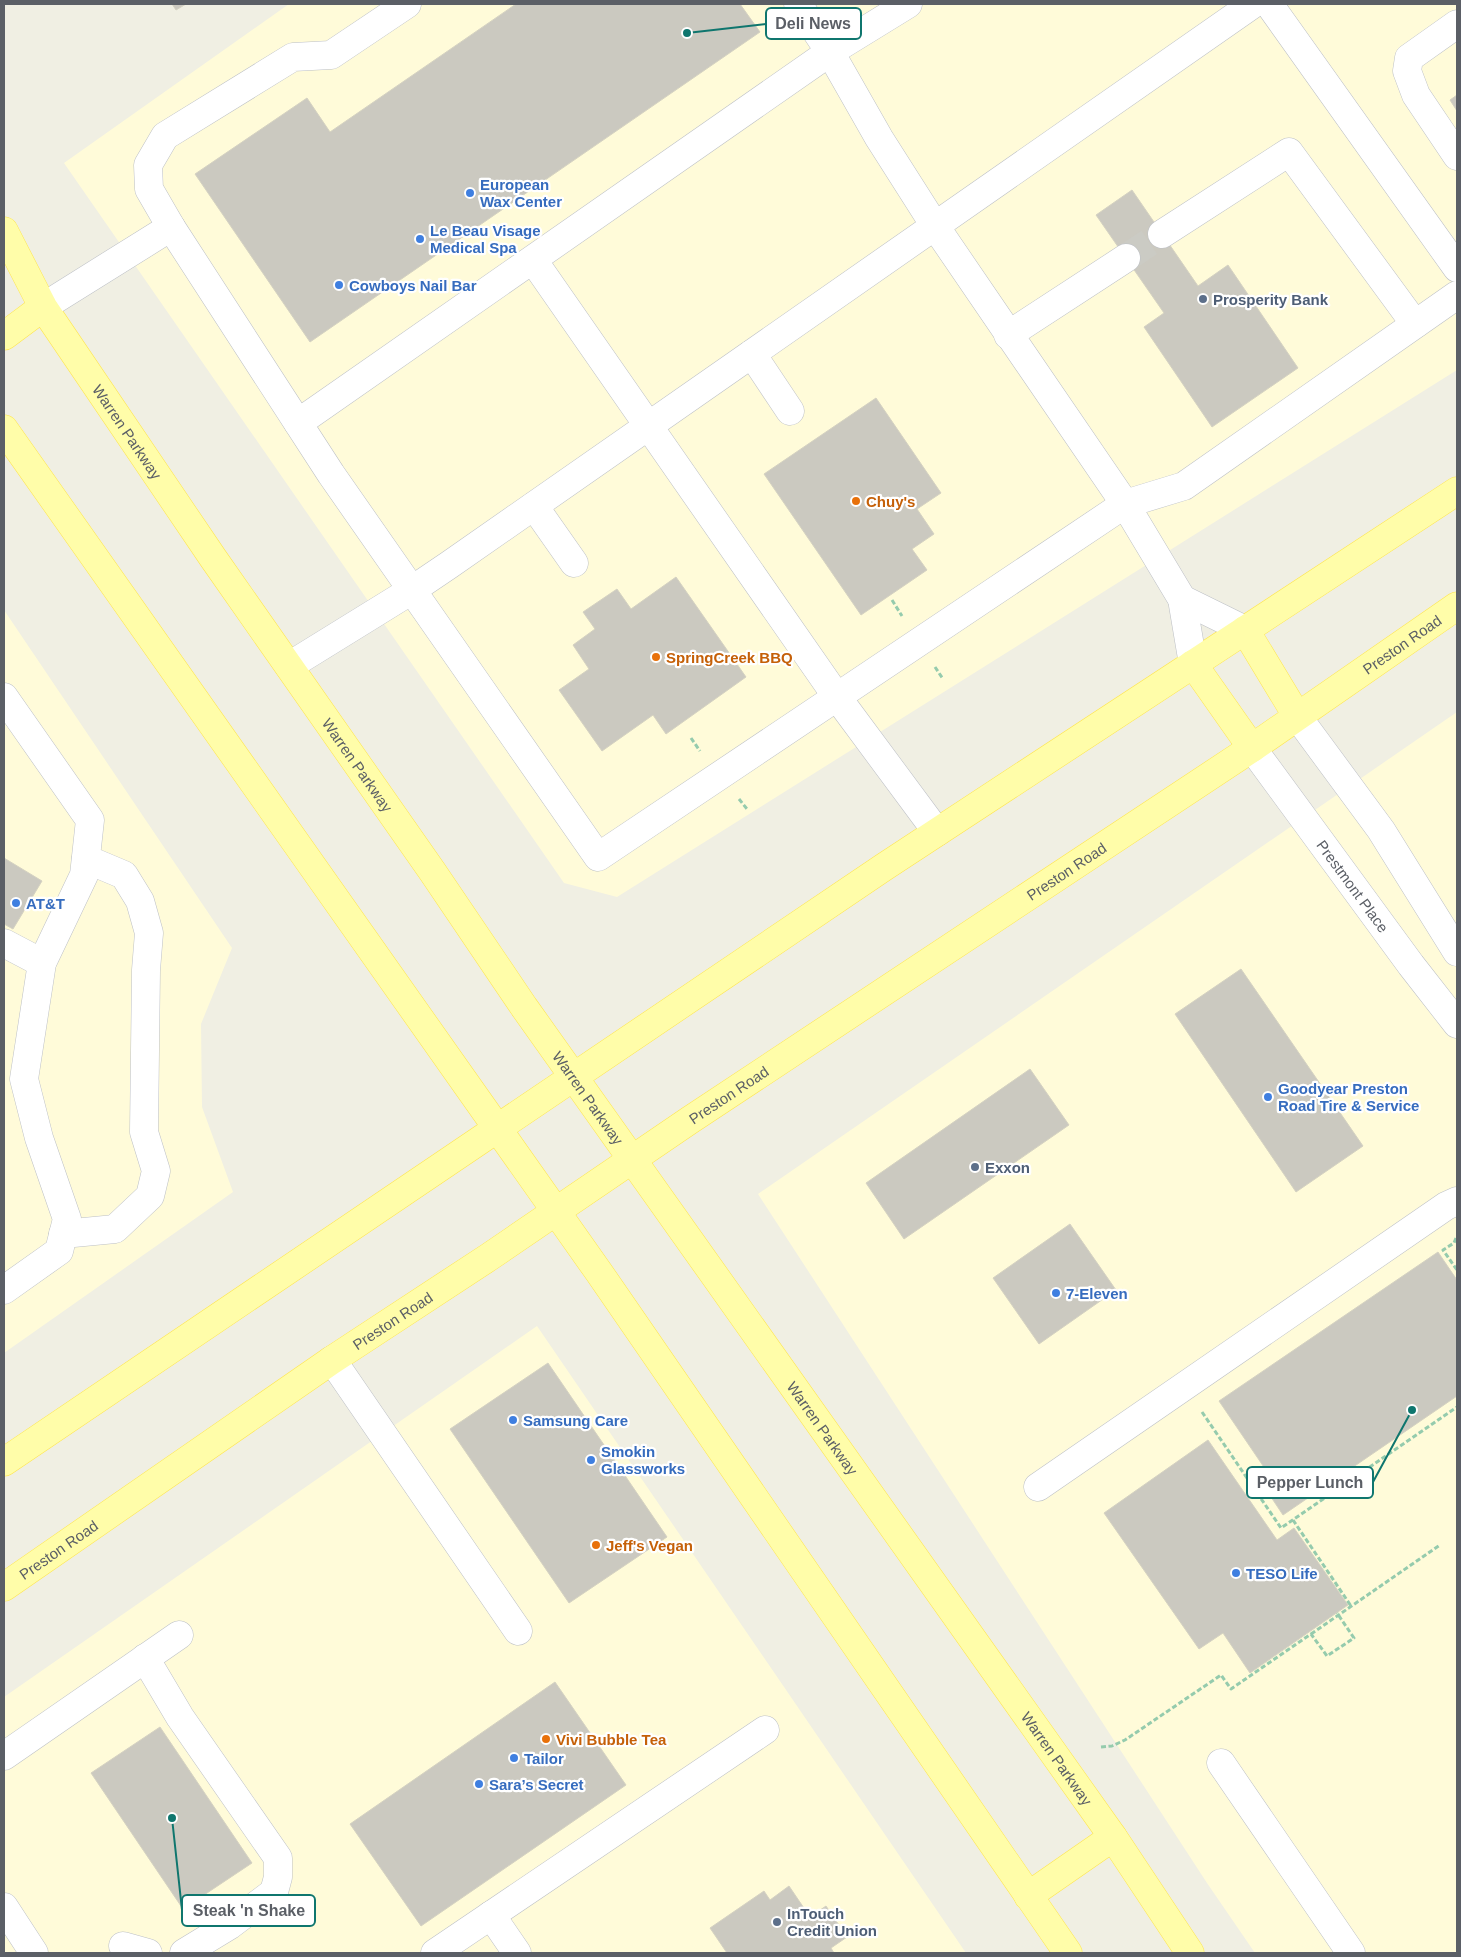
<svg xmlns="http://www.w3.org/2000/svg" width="1461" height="1957" font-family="Arial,sans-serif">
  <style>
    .commercial { fill: #fffbd9 }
    .building { fill: #cbc9c0; stroke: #d5d2c1 }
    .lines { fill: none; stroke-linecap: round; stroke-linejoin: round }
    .minor-tunnel { stroke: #cbcbc4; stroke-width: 28; stroke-dasharray: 28 14; stroke-linecap: butt }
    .minor-casing { stroke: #bdc0c6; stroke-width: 29 }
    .major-casing { stroke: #ffe54d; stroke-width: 29 }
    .path { stroke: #95cbad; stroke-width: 3; stroke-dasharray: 5 2.5; stroke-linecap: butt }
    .minor { stroke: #fff; stroke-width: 28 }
    .major { stroke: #fffda9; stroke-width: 28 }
    .shop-dot { fill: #3f7fe0; stroke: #fff; stroke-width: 2 }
    .service-dot { fill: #5c6f8a; stroke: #fff; stroke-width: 2 }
    .food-dot { fill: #e8710a; stroke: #fff; stroke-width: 2 }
    .labels { text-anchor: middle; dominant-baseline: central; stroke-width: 4.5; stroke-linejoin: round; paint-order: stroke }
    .shop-label { font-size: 15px; font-weight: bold; fill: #366cbe; stroke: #fff; text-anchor: start }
    .service-label { font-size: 15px; font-weight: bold; fill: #4e5e75; stroke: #fff; text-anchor: start }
    .street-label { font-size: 15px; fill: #5b5f66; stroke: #fff }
    .food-label { font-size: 15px; font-weight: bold; fill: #c56008; stroke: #fff; text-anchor: start }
    .leader { fill: none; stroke: #0f766e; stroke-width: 2 }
    .callout-dot { fill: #0f766e; stroke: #fff; stroke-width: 2 }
    .callout { fill: #fff; stroke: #0f766e; stroke-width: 2 }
    .callout-label { font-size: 16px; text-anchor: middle; font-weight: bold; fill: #5b5f66 }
  </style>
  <rect width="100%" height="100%" fill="#f0efe3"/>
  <!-- commercial -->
  <path class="commercial" d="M289 4H1457V370L617 897 564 883 64 163Z
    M4 610 232 948 201 1024 202 1107 233 1192 4 1353Z
    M1457 712V1953H1255L1207 1883 758 1194Z
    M537 1326 966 1953H4V1697Z"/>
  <!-- building -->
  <path class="building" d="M172 4H186L176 10Z
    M516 4H740L760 32 310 342 195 174 307 98 330 132Z
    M1457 95V111L1450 100Z
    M1132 190 1198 286 1228 265 1298 368 1212 427 1144 327 1164 313 1096 215Z
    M876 398 941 493 917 509 934 534 912 549 927 570 861 615 764 474Z
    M676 577 746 677 666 734 653 715 602 751 559 690 589 669 573 645 595 629 583 612 617 589 631 609Z
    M4 858 42 881 13 929 4 924Z
    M1241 969 1363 1146 1296 1192 1175 1014Z
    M1030 1069 1069 1125 904 1239 866 1183Z
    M1070 1224 1116 1290 1039 1344 993 1278Z
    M1438 1252 1457 1280V1396L1283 1515 1265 1488 1274 1482 1219 1401Z
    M548 1363 667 1537 569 1603 450 1429Z
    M1208 1440 1277 1540 1294 1528 1348 1605 1250 1673 1223 1633 1199 1649 1104 1513Z
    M555 1682 626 1785 421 1926 350 1824Z
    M160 1727 252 1863 183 1909 91 1773Z
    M789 1886 810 1917 826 1906 847 1937 831 1948 834 1953H727L710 1928 764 1891 770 1900Z"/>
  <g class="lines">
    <!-- minor-tunnel -->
    <path class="minor-tunnel" d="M1126 258 1162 234"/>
    <defs>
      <g id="minor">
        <path d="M798 4 830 52 879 138 935 226 1125 504 1182 599 1193 664"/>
        <path d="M1269 4 1457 268"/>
        <path d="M1457 24 1409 58 1407 71 1416 95 1457 156"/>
        <path d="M171 227 149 189 148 165 165 136 293 57 331 55 407 4"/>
        <path d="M1162 234 1289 152 1415 324"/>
        <path d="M533 260 837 697 937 832"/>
        <path d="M43 307 171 227 331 474 598 857 1125 504 1184 486 1457 295"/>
        <path d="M1008 335 1126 258"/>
        <path d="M752 354 790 411"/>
        <path d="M298 423 830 52 908 4"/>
        <path d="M534 506 574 563"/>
        <path d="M1182 599 1245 630"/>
        <path d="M289 666 412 590 449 565 1253 4"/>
        <path d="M4 697 90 820 84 875 42 963 24 1079 39 1138 67 1219 59 1251 4 1290"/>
        <path d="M1297 716 1381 830 1457 952"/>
        <path id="s1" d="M1252 748 1411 965 1457 1024"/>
        <path d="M4 943 42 963"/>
        <path d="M63 1234 115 1229 150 1196 156 1171 144 1132 146 970 149 933 140 901 124 875 86 859"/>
        <path d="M332 1360 518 1631"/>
        <path d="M1038 1487 1446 1206 1457 1201"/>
        <path d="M145 1658 180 1717 278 1858V1877L274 1892 230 1925 184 1953"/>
        <path d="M4 1756 179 1635"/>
        <path d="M1221 1763 1351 1953"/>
        <path d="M4 1907 34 1953"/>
        <path d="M491 1915 517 1953"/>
        <path d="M123 1946 148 1953"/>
        <path d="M435 1953 765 1730"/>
      </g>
      <g id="major">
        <path id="s2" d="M4 231 43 307 213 558 432 871 524 1007 1113 1837 1190 1953"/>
        <path d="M4 336 43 307"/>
        <path d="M4 429 598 1271 1068 1953"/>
        <path d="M1245 630 1297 716"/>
        <path d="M1193 664 1252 748"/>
        <path d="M4 1462 884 867 1457 491"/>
        <path id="s3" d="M4 1587 332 1360 489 1257 690 1120 1252 748 1457 606"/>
        <path d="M1028 1896 1113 1837"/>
      </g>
    </defs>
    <!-- minor casing -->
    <use href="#minor" class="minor-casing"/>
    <!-- major casing -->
    <use href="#major" class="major-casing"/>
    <!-- path -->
    <path class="path" d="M892 600 902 616
      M935 667 943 679
      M691 738 700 751
      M739 799 747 809
      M1456 1238 1454 1243 1443 1250 1457 1270
      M1202 1412 1281 1528 1457 1407
      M1293 1520 1351 1606
      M1311 1634 1440 1545
      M1101 1747 1112 1746 1125 1740 1221 1675 1231 1689 1311 1634 1327 1656 1354 1638 1337 1613"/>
    <!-- minor -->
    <use href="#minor" class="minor"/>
    <!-- major -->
    <use href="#major" class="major"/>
  </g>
  <!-- markers -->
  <g class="shop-dot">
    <circle cx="470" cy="193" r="5"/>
    <circle cx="420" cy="239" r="5"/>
    <circle cx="339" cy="285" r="5"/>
    <circle cx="16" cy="903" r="5"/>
    <circle cx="1268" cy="1097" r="5"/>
    <circle cx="1056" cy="1293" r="5"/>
    <circle cx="513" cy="1420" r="5"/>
    <circle cx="591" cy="1460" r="5"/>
    <circle cx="1236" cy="1573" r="5"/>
    <circle cx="514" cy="1758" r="5"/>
    <circle cx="479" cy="1784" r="5"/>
  </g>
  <g class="service-dot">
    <circle cx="1203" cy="299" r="5"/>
    <circle cx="975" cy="1167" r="5"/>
    <circle cx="777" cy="1922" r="5"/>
  </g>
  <g class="food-dot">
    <circle cx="856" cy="501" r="5"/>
    <circle cx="656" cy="657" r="5"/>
    <circle cx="596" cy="1545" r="5"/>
    <circle cx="546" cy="1739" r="5"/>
  </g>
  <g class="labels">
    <!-- shop labels -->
    <g class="shop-label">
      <text x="480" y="184">European<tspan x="480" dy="17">Wax Center</tspan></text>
      <text x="430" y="230">Le Beau Visage<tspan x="430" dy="17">Medical Spa</tspan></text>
      <text x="349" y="285">Cowboys Nail Bar</text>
      <text x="26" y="903">AT&amp;T</text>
      <text x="1278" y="1088">Goodyear Preston<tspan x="1278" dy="17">Road Tire &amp; Service</tspan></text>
      <text x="1066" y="1293">7-Eleven</text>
      <text x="523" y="1420">Samsung Care</text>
      <text x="601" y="1451">Smokin<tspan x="601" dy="17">Glassworks</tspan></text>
      <text x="1246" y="1573">TESO Life</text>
      <text x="524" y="1758">Tailor</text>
      <text x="489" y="1784">Sara’s Secret</text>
    </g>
    <!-- service labels -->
    <g class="service-label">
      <text x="1213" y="299">Prosperity Bank</text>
      <text x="985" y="1167">Exxon</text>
      <text x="787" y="1913">InTouch<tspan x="787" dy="17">Credit Union</tspan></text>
    </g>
    <!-- street labels -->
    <g class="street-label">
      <text stroke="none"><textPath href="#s2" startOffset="236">Warren Parkway</textPath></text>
      <text stroke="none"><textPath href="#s3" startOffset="1686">Preston Road</textPath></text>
      <text stroke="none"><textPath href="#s2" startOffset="641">Warren Parkway</textPath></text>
      <text stroke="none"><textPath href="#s3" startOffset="1281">Preston Road</textPath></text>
      <text stroke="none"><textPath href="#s1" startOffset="171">Prestmont Place</textPath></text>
      <text stroke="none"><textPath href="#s3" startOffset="876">Preston Road</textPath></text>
      <text stroke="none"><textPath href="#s2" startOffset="1046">Warren Parkway</textPath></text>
      <text stroke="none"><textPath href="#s3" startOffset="471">Preston Road</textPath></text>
      <text stroke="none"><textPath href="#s2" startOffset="1451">Warren Parkway</textPath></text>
      <text stroke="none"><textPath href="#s3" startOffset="66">Preston Road</textPath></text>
      <text stroke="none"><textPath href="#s2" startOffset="1856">Warren Parkway</textPath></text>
    </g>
    <!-- food labels -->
    <g class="food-label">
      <text x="866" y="501">Chuy's</text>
      <text x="666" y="657">SpringCreek BBQ</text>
      <text x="606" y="1545">Jeff's Vegan</text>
      <text x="556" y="1739">Vivi Bubble Tea</text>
    </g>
  </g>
  <!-- callouts -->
  <path class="leader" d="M687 33L766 24M1412 1410L1373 1482M172 1818L182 1910"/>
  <g class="callout-dot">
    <circle cx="687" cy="33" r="5"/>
    <circle cx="1412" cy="1410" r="5"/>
    <circle cx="172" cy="1818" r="5"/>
  </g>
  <g class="callout">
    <rect x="766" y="8" width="95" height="31" rx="5"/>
    <rect x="1247" y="1467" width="126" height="31" rx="5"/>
    <rect x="182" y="1895" width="133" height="31" rx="5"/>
  </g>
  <g class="callout-label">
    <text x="813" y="29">Deli News</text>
    <text x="1310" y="1488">Pepper Lunch</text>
    <text x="249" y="1916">Steak 'n Shake</text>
  </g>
  <!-- border -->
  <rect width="1461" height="1957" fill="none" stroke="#5b5f66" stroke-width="10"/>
</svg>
